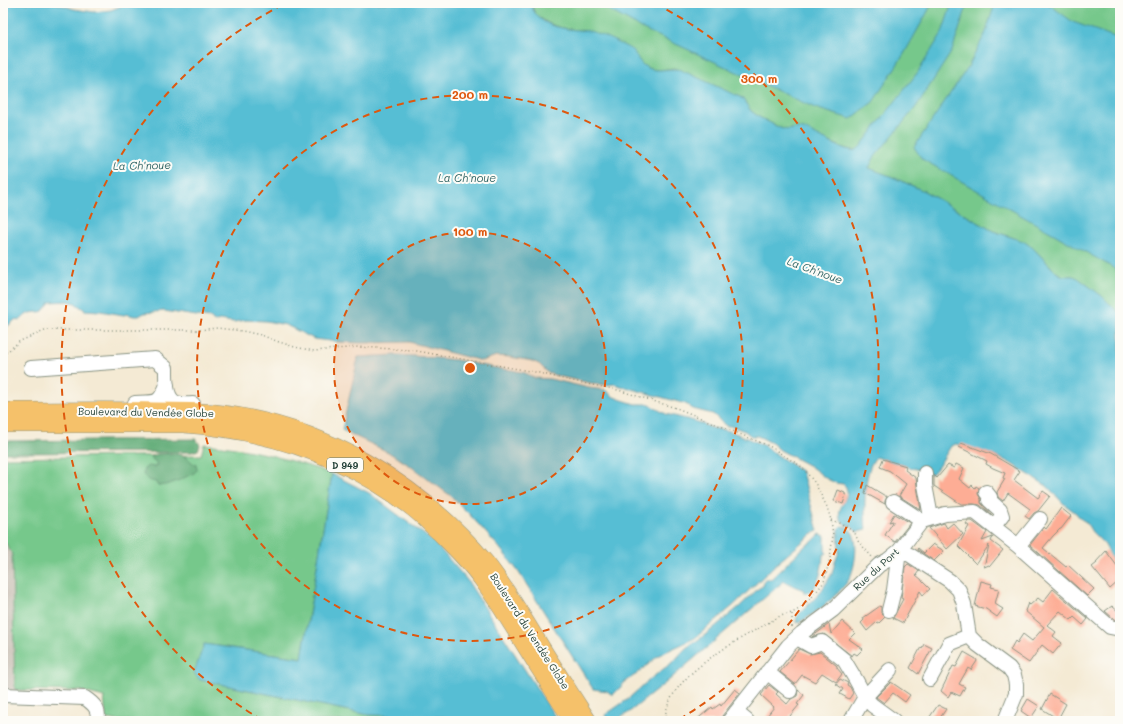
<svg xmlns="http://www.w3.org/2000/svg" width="1123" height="724" font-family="Mali,sans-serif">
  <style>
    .industrial { fill: #cbc2b8 }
    .green { fill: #76c88b; stroke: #4a8260 }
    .forest { fill: #60ac77; stroke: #407456 }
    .water { fill: #57bed4; stroke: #3b7e84 }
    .building { fill: #fdad95 }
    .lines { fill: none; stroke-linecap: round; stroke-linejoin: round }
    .minor-casing { stroke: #8a9484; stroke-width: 16 }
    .major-casing { stroke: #8a9484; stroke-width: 18 }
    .path { stroke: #8a9484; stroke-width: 1.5; stroke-dasharray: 1 3; stroke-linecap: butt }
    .minor { stroke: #fff; stroke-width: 14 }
    .major { stroke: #f5c16b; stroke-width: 17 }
    .ring { fill: none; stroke: #de580e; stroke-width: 2; stroke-dasharray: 7 5 }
    .labels { text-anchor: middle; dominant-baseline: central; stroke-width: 4; stroke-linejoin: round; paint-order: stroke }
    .shield { fill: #fdfcf7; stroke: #62766e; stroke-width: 1 }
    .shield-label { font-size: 9px; font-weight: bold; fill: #1f3d34 }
    .street-label { font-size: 10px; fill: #1f3d34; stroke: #fdfcf7 }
    .water-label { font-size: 11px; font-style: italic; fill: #306464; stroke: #fdfcf7 }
    .centre { fill: #de580e; stroke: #fdfcf7; stroke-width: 2 }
    .ring-label { font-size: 12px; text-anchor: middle; font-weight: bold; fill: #de580e; stroke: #fdfcf7; stroke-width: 4; stroke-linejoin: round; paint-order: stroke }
  </style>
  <rect width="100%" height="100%" fill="#fdfcf7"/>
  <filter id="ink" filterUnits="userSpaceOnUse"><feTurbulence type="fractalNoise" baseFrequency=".025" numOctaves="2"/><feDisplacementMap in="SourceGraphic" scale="8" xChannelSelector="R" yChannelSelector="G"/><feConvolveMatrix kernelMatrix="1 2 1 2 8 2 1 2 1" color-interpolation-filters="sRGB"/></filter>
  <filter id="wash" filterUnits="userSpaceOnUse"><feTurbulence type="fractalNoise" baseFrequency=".012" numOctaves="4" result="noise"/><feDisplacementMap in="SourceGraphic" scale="16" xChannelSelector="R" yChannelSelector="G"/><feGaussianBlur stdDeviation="0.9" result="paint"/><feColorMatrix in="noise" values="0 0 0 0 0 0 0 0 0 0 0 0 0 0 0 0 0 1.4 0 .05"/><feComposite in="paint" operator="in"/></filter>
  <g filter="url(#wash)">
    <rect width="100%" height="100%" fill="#f4ead4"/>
    <!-- industrial -->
    <path class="industrial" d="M3 543H6L12 554 15 690H3Z"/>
    <!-- green -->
    <path class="green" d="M531 3H1120V314L1102 296 1073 276H1063L1056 272 1032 247 1014 238 993 231 924 191 890 176 871 170 857 150H851L844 148 797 128 788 130 780 128 759 117 751 111 742 98 674 68 660 70 650 69 643 65 637 59 631 50 593 32 562 28 550 24 540 18 535 14Z
      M204 444C249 448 290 459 332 474L302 658 204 644 200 680 369 715 444 717 459 721H121L106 719 104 697 81 691 15 690 12 554 6 543H3V458L201 455Z"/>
    <!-- forest -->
    <path class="forest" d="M196 439 200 445 198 450 192 452 3 453V441Z
      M157 454C166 454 178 452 186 457 190 460 192 463 196 465L197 470 194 473C185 477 166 488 157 485L156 482 148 480 143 474 144 469 148 466 154 467 157 465 156 462 152 459V456Z"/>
    <!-- water -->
    <path class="water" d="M3 3H55L74 9 94 12 111 10 129 3H531C532 7 533 11 536 14 544 26 564 29 578 30 583 31 588 30 593 32 598 33 628 47 632 50 639 57 638 65 651 69 661 72 671 67 681 70L742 98 751 111 759 117 780 128 788 130 797 128 804 129C815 134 840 149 851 150 854 151 857 150 860 147L918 72 942 33 952 3H968L952 51 916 107 874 158 869 168 890 176 924 191 993 231 1023 241 1032 247 1056 272 1063 276H1073L1078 278 1102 296 1120 314V570L1114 562 1105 545 1092 532 1086 522 1081 519 1076 513 1064 504 1047 486 1007 461 976 449 956 444 951 446 938 467 932 474 876 457C863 470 864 512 866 530L857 532 851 526 846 525C844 523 841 521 840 518 836 508 851 497 846 487L843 484 836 483 827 479 810 466 780 450 772 443 758 436H751L745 431 731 426H726L713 414 693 409 686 404 614 384 606 385 590 383 562 377 548 373 539 364 532 361 510 357 496 356 482 361 409 342 360 343 339 342 314 339 286 325 266 321 246 320 234 322 219 320 214 322 210 318 164 311 144 313 139 316H134L127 314 124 315 100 311 85 310 75 303 69 301 50 302 43 311C38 313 31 311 26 315 23 317 22 320 18 321L16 319 3 330Z
      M596 3H932L927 13 904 54 873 102 851 119 815 108 641 28Z
      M995 3H1047L1073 22 1120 39V274L1112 267 922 159 914 147 968 67 986 32Z
      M396 355 414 356 457 360 501 369 512 370 525 373 535 378 550 379 589 388 605 390 614 397 622 400 635 404H648L666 414 694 421 712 428 730 431 763 445 802 472 818 531 813 533 775 565 734 605 695 638 659 655 637 674 627 680 614 694H611L607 691 593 689 518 571 499 547 469 514 451 496 409 465 388 452 342 430 358 357Z
      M332 474 369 493 434 542 467 580 558 721H459L444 717 369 715 200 680 194 673 204 644 302 658Z
      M841 526C863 526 856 569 848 581 838 595 812 618 796 623L797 617 799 614 820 593 832 574 835 562 839 552 838 529Z
      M820 534 825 536V551L827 553 823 555C822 568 820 582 810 592L804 593V590L794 586 784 581 668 681 628 713 615 721H607L605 715 628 699 649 680 674 661 686 648 705 635 739 607 759 588 764 585 763 582 765 579H771L805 546 812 542Z"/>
    <g id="blocks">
      <!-- building -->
      <path class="building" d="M961 443 991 454 1020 471 1014 480 1038 498 1043 491 1050 496 1038 511 1034 513 1029 519 1025 516 1030 509 1008 493 1003 501 998 497 997 492 1005 479 1003 478 1005 473 993 468 986 464 987 461 959 447Z
        M883 459 906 466 905 470 916 478 917 486 921 510 899 496 906 484 890 471 880 467Z
        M956 464 964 468 959 479 970 488 972 485 975 488 976 486 979 488 978 494 981 499V503L992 515 980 505 974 504H961L934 486V475L937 478 948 465 954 468Z
        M867 485 887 497 885 501V504L865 493Z
        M838 490 845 493V495H846L843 504 834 501Z
        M1061 508 1071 516 1061 529H1060L1053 536 1043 548 1066 567 1068 565 1094 589 1087 596 1030 545 1044 527 1046 529Z
        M894 514 910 523 895 542 885 535 893 522V521L889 522Z
        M968 521H972L987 532 982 541 993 537 991 541 1003 550 990 566 989 565 984 567 989 545 976 564 958 546 969 526 966 524Z
        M944 523 947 528 953 523 963 534 947 549 929 528Z
        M933 544 944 551 934 561 917 549 918 548 924 553Z
        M1106 551 1120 570V580L1110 589 1092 567 1097 563 1096 562Z
        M908 564 919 571 916 575 922 580V581L930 589 923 595 920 591 903 623 893 618 903 599 901 598 905 567Z
        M981 581 992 584 991 587 999 589 995 604 1003 609 997 617 986 609 975 606Z
        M1053 589 1088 619 1083 625 1074 617 1071 620 1060 611 1047 625 1056 632 1053 636 1062 643 1053 654 1042 645 1029 663 1010 650 1015 641 1017 643 1023 634 1032 641 1044 627 1025 611 1028 603 1030 605 1038 598 1043 602Z
        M880 606 881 607V613L885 617 879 623 877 622 867 631 861 623 864 620 863 618Z
        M1112 606 1120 613 1119 620 1114 619 1105 611Z
        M842 621 855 633 849 639 863 649 857 655 854 653 852 656 824 634 812 637 829 624 831 634Z
        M924 644 932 648 918 674 910 668 921 647 922 648Z
        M799 649 810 654 820 652 837 666V668L842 674 836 682 822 673 815 682 802 675 795 684 780 672Z
        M964 652 976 659 977 661 971 670 968 668 959 684 965 687 960 696 951 692 948 697 941 691 953 666 956 667Z
        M840 679 848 683 847 685 850 687 853 693 849 699 840 694 843 689 836 684Z
        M891 682 910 695 905 702 893 693 884 703 876 697Z
        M769 685 778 692 776 694 787 704 791 699 797 696 798 690 804 695 797 704 799 705 790 716V721H763L774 707 761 695Z
        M735 689 740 693 722 716 720 721H695L712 707 713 709 720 704 721 706Z
        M1050 694 1066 704 1058 719 1042 709Z
        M1028 699 1039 706 1031 718 1021 711Z
        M938 705 946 709 938 721H934L929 718Z"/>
    </g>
  </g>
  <g filter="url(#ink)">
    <use href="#blocks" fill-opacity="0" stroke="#8a9484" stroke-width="1"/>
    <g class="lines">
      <defs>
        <path id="minor" d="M31 368 155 359 166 368C166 379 165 399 177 403 182 405 188 404 193 404
          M135 403C155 401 158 407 167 385
          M925 473V485L931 517
          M986 492 990 497 989 500 1000 510 1002 516 994 526
          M893 502 922 521
          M1018 546 1040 519
          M889 610 894 590 899 551 910 555 950 581 959 590 964 604 969 636 978 645 1009 668 1014 675 1016 684V694L1005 721
          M797 638 811 646 822 642 844 660 856 680 865 697 872 705 894 721
          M767 672 790 691
          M930 679 949 644 969 636
          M3 695 85 698C94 704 100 710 97 721
          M736 712 747 721
          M852 719 865 697 890 670
          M729 721 788 646 802 633 833 610 879 565 888 560 899 551 922 521 945 514 975 512 1018 546 1110 627 1120 629"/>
        <path id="major" d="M3 411C53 411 104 410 154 411 175 411 195 411 216 413 322 425 418 482 486 563 503 584 516 607 530 629 549 660 568 690 588 721
          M3 424H183C269 430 346 455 414 509 423 516 431 525 439 532 452 545 466 558 478 574 493 593 505 614 518 634 536 663 554 692 573 721"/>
      </defs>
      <!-- minor casing -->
      <use href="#minor" class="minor-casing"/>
      <!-- major casing -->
      <use href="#major" class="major-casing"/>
      <!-- path -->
      <path class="path" d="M3 355 20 341 47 330H198L217 328 242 331 261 335 279 342 295 347 314 351 358 347 411 350 535 372 568 380 618 390 679 409 769 446 802 467 815 483 827 507 831 520 833 535 830 558 824 582 812 597 799 609 792 613 780 616C745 637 665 674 665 721
        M831 520 844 525 855 533 858 541 872 557
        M792 627V613
        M121 721 127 719 131 721"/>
      <!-- minor -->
      <use href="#minor" class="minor"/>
      <!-- major -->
      <use href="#major" class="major"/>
    </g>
  </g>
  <!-- distance rings -->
  <circle cx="470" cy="368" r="136" fill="#de580e" fill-opacity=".12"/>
  <g class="ring">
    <circle cx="470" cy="368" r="136"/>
    <circle cx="470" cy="368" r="273"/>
    <path d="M262 720A409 409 0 0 1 284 4M656 4A409 409 0 0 1 678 720"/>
  </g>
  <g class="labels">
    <!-- shield labels -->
    <rect class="shield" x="327" y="458" width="36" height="14" rx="3"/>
    <g class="shield-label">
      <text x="345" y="465">D 949</text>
    </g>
    <!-- street labels -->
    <g class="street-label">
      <text transform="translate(146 412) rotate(1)">Boulevard du Vendée Globe</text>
      <text transform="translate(876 569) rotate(-42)">Rue du Port</text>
      <text transform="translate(530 631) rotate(57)">Boulevard du Vendée Globe</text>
    </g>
    <!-- water labels -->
    <g class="water-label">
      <text transform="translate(142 165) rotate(-1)">La Ch'noue</text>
      <text x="467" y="177">La Ch'noue</text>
      <text transform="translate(815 270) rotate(20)">La Ch'noue</text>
    </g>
  </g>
  <circle cx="470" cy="368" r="6" class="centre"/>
  <g class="ring-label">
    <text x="759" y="83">300 m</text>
    <text x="470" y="99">200 m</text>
    <text x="470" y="236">100 m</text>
  </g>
  <!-- margin -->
  <rect width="1123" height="724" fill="none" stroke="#fdfcf7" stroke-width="16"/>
</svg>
